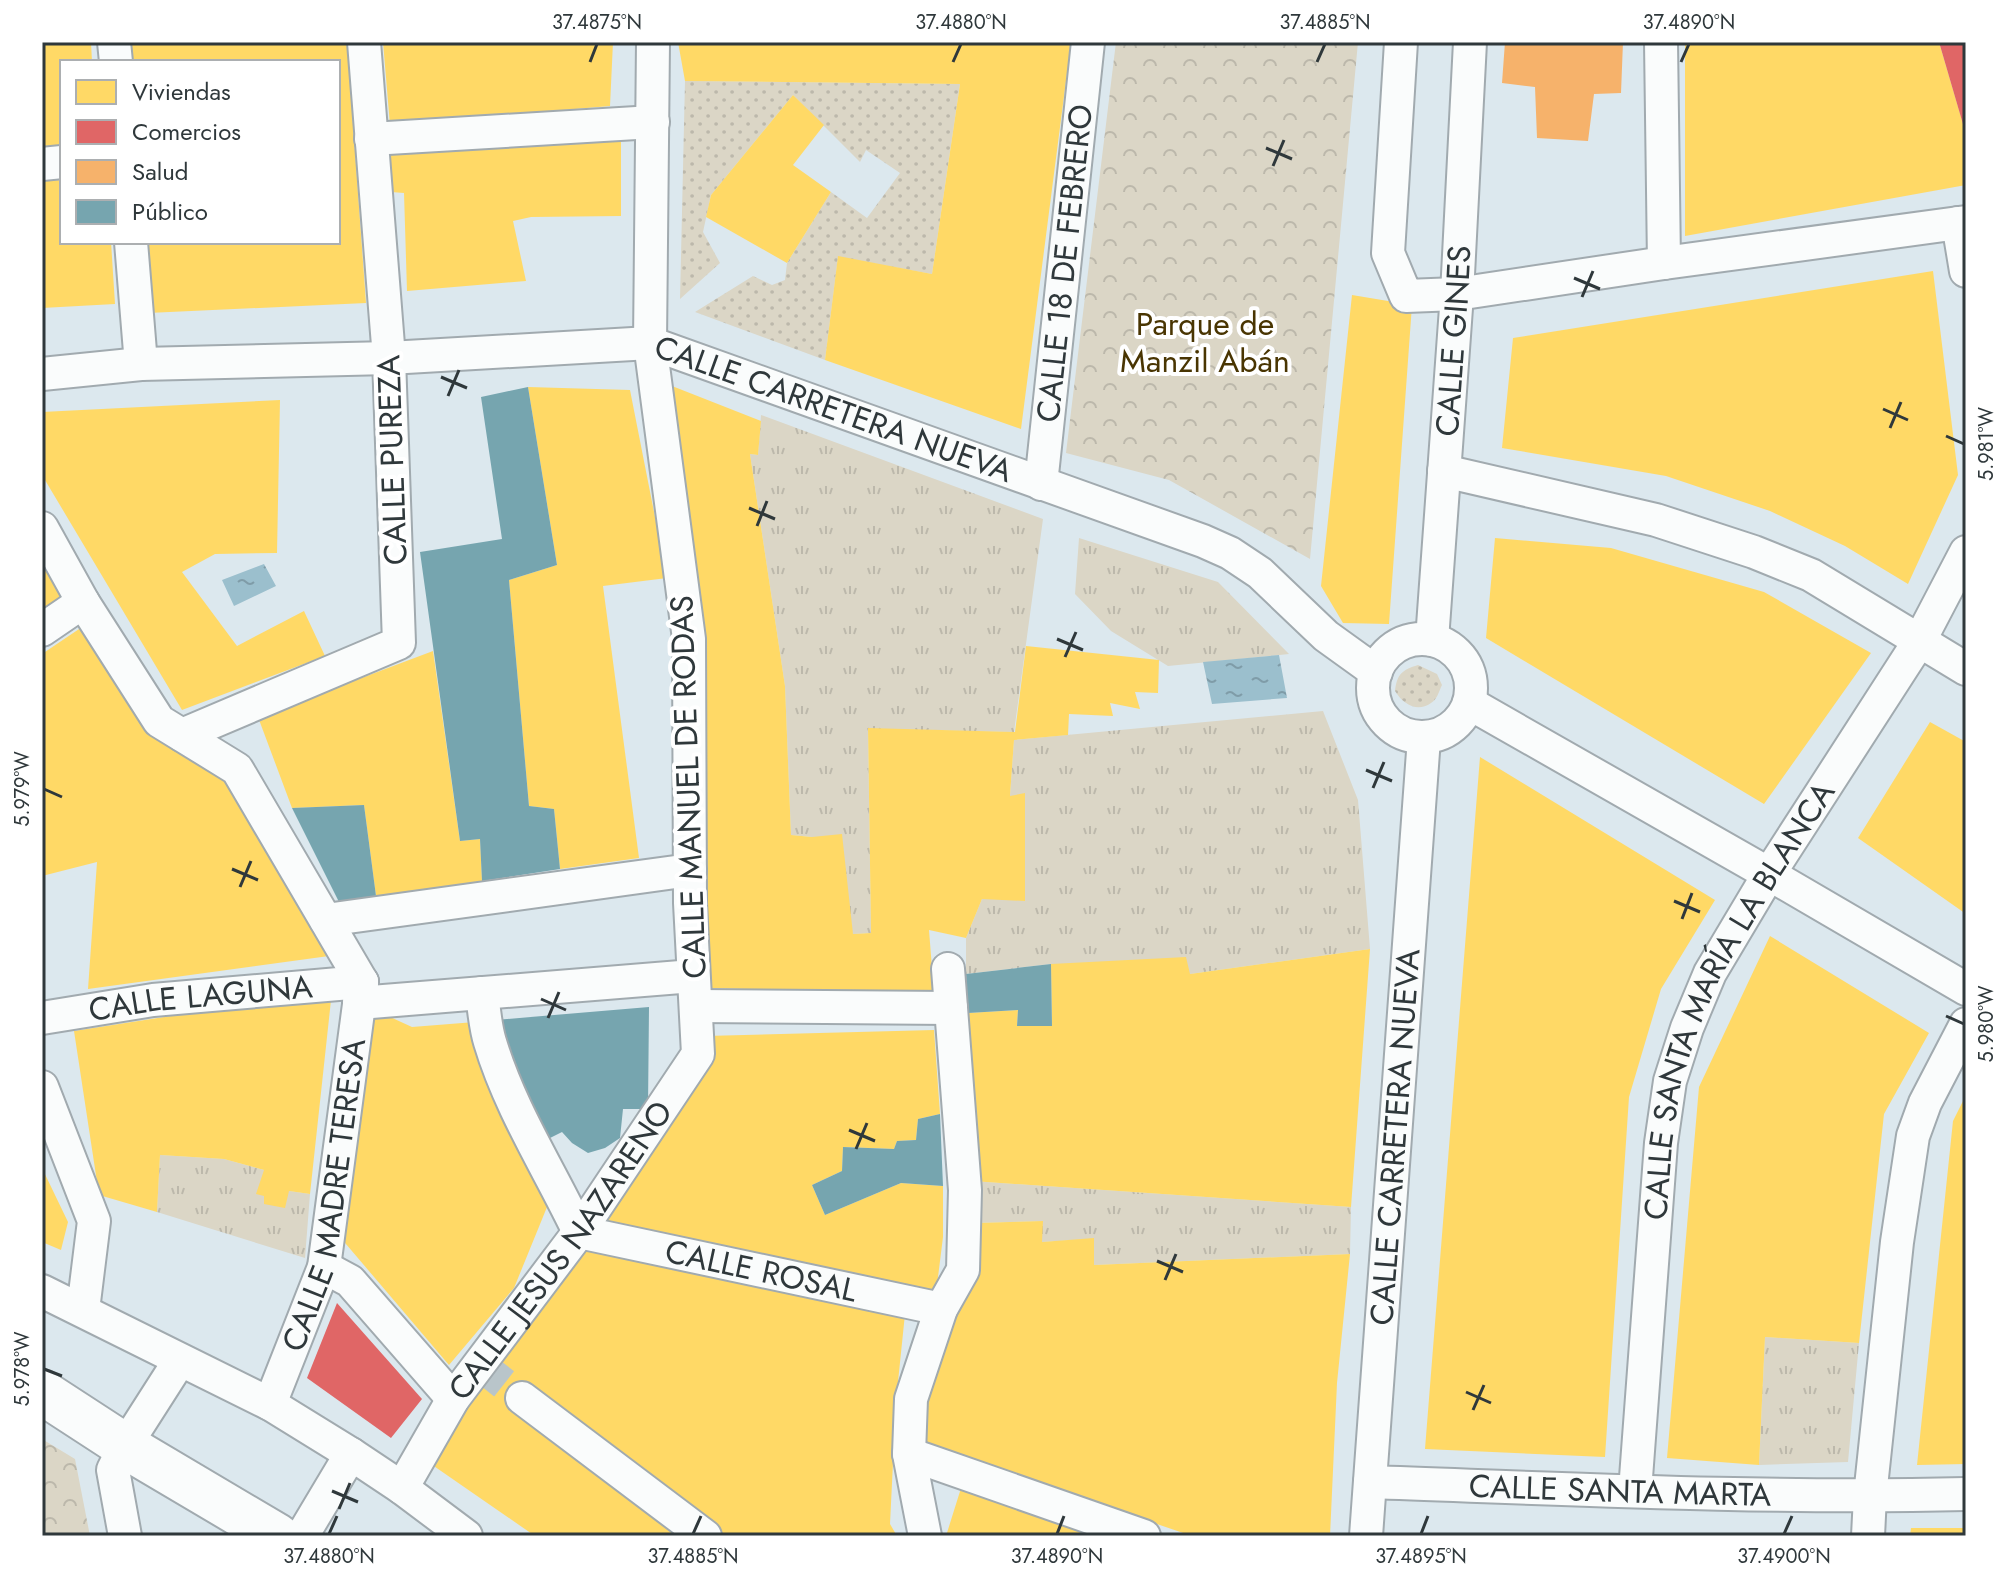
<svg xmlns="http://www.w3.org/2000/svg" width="2008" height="1578" font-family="Jost,sans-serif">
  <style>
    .grass { fill: url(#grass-tufts) }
    .park { fill: url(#park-crowns) }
    .garden { fill: url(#garden-dots) }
    .water { fill: url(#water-ripples) }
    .homes { fill: #ffd966 }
    .shops { fill: #e06666 }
    .health { fill: #f6b26b }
    .public { fill: #76a5af }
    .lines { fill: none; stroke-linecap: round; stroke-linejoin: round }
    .street-tunnel { stroke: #b9c5ca; stroke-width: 32; stroke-dasharray: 32 16; stroke-linecap: butt }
    .street-casing { stroke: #a1aaaf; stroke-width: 36 }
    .secondary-casing { stroke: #a1aaaf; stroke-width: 48 }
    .street { stroke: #fafcfc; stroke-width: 32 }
    .secondary { stroke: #fafcfc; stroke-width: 44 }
    .ticks { fill: none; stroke: #2f383b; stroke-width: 3 }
    .labels { text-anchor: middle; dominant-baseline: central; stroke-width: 8; stroke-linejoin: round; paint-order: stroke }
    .street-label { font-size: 32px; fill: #2f383b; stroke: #fff }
    .park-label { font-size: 32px; fill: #493502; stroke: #fff }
    .neatline { fill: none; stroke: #2f383b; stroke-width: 3 }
    .ticks-label { font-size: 20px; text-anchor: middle; fill: #2f383b }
  </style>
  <defs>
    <pattern id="grass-tufts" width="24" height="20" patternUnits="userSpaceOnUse" patternTransform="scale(2)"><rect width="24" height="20" fill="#dbd6c6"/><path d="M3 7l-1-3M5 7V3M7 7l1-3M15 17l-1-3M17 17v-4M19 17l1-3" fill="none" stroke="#bcb8ab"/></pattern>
    <pattern id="park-crowns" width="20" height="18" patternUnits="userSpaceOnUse" patternTransform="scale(2)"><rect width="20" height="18" fill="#dbd6c6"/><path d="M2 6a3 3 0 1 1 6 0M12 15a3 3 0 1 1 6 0" fill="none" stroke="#bcb8ab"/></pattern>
    <pattern id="garden-dots" width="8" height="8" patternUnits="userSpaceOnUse" patternTransform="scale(2)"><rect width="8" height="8" fill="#dbd6c6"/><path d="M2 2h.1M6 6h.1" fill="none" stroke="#bcb8ab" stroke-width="1.8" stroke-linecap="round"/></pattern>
    <pattern id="water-ripples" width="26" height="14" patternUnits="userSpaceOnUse" patternTransform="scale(2)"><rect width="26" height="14" fill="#9bbfcd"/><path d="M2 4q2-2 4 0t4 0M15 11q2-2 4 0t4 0" fill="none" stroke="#7f9ca8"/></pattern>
  </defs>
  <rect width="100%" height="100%" fill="#dce8ee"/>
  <!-- grass -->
  <path class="grass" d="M761 415 1043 519 1014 732 868 729 871 933 853 934 812 837 791 835 785 686 750 454 758 455Z
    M1079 538 1218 582 1289 654 1168 666 1111 631 1075 594Z
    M1323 711 1358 800 1370 949 1190 974 1051 964 966 974V938L982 899 1010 796 1014 740Z
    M160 1155 224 1159 264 1170V1204L289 1191 310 1194 305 1258 157 1212Z
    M972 1181 1351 1207 1350 1254 1094 1265V1239L1042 1242V1221L976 1223Z
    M1765 1337 1859 1343 1848 1462 1759 1465Z"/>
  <!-- park -->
  <path class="park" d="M1116 42H1358L1310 559 1169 480 1066 453Z
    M42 1439 75 1459 90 1536H42Z"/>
  <!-- garden -->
  <path class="garden" d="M685 81 960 84 932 274 838 257 825 360 695 312 753 276 772 285 785 280 787 263 831 192 867 218 900 173 866 150 860 162 793 95 711 195 703 232 720 263 680 299Z
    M1418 665 1437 674 1442 685C1439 691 1437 700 1431 703 1417 713 1403 704 1395 691 1397 674 1402 670 1418 665Z"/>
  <!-- water -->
  <path class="water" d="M264 564 276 586 234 606 222 580Z
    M1279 655 1287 698 1212 704 1203 662Z"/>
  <!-- homes -->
  <path class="homes" d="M42 42H91L92 62H62V146L42 148Z
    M125 42H347L366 303 148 313 142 242H338V62H127Z
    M383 42H613L610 106 390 125Z
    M678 42H1071L1021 429 825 360 838 256 932 274 960 84 685 81Z
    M1685 42H1939L1966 134V185L1685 236Z
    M793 95 824 125 793 165 831 192 787 263 706 217 711 195Z
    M621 139V216L531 217 513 221 526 281 407 291 404 193 391 192 387 153Z
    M62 180V242H111L115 304 42 308V181Z
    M1933 271 1958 475 1908 584 1845 546 1770 511 1666 476 1502 448 1513 338Z
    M1352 295 1412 305 1389 624 1343 623 1321 586Z
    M672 386 761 421 758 455 750 454 785 686 791 835 812 837 842 834 853 934 871 933 868 728 1015 732 1026 646 1159 660 1158 693 1135 692 1140 709 1110 703 1113 716 1069 714 1068 735 1014 740 1010 796 1025 793V901L982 899 966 938 929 930 934 994 708 988 695 615Z
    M528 387 630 390 667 578 603 586 639 858 560 869 554 809 529 806 509 580 557 565Z
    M280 400 277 553 215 554 182 572 237 646 304 611 325 656 182 710 42 475V412Z
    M1495 538 1611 548 1764 592 1871 653 1764 804 1486 638Z
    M42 549 73 600 42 622Z
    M88 623 152 723 238 780 329 956 88 989 97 862 42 876V654Z
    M433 651 460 841 480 839 482 881 376 896 364 805 292 808 258 717Z
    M1930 722 1966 742V914L1858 838Z
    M1480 757 1715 900 1661 989 1629 1097 1605 1457 1425 1449Z
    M1770 936 1929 1033 1884 1114 1859 1343 1765 1337 1759 1465 1667 1458 1699 1087Z
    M1370 949 1351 1207 972 1181 968 1013 1018 1010 1017 1026H1052L1051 964 1186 957 1190 974Z
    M332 991 310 1194 289 1191 285 1208 264 1204V1196L256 1194 264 1170 224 1159 160 1155 157 1212 99 1195 74 1031Z
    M377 1011 412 1027 475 1022 556 1185 514 1288 449 1365 340 1237 370 1015Z
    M934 1030 940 1114 918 1119 916 1140 897 1141 894 1149 843 1147 842 1171 812 1185 825 1215 901 1183 943 1186V1237L936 1293 593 1226 705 1036Z
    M1966 1095V1464L1917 1465 1953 1121Z
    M42 1168 68 1222 61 1250 42 1242Z
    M1043 1221 1042 1242 1094 1238V1265L1350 1254 1337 1383 1330 1536H1192L920 1443 926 1381 976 1223Z
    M580 1247 905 1314 896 1401 890 1524 897 1536H535L428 1462Z
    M962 1485 1105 1536H946Z
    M1911 1528H1966V1536H1910Z"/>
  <!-- shops -->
  <path class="shops" d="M1939 42H1966V131H1965Z
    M337 1303 422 1399 391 1438 307 1378Z"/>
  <!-- health -->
  <path class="health" d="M1505 42H1623L1621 93 1594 94 1588 141 1537 138 1535 87 1502 83Z"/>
  <!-- public -->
  <path class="public" d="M528 387 557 565 509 580 529 806 554 809 560 869 482 881 480 839 460 841 420 552 502 539 481 397Z
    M364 805 376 896 339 902 292 808Z
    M1051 964 1052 1026H1017L1018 1010 968 1013 966 974Z
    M649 1007 648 1109H623L620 1138 605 1148 588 1153 572 1143 562 1132 546 1140 495 1020Z
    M940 1114 943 1186 901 1183 825 1215 812 1185 842 1171 843 1147 894 1149 897 1141 916 1140 918 1119Z"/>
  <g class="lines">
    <!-- street-tunnel -->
    <path class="street-tunnel" d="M479 1364 522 1398"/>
    <defs>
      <g id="street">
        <path d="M114 42 116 62"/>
        <path d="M1401 42 1388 253 1406 296 1457 294 1664 263 1966 222"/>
        <path d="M1661 42 1664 263"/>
        <path d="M371 139 653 122"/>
        <path d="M42 164 62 162"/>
        <path d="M1958 223 1966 271"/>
        <path d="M131 242 141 364"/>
        <path id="s1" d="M42 374 141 364 389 358 650 343 1203 541 1230 553 1260 573 1326 636 1376 672"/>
        <path d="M1444 471 1656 520 1754 552 1811 575 1966 669"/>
        <path id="s2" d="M1041 484 1088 42"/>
        <path d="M42 528 83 602 159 721 237 769 362 982"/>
        <path d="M42 630 83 602"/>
        <circle cx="1422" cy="688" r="49"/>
        <path id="s3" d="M1432 640 1457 294 1470 42"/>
        <path d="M1469 703 1769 874 1966 989"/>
        <path d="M182 735 399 643 389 358 364 42"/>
        <path d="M326 920 690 870"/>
        <path id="s4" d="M482 993C484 1009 485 1026 490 1042 510 1109 549 1169 579 1232L941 1309"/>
        <path d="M359 1003 693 976"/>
        <path d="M696 1006 951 1008"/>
        <path id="s5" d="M42 1018 153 1000 362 982"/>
        <path d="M42 1087 94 1221 83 1310"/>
        <path d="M324 1267 350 1281 453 1399"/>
        <path d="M42 1291 270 1404 351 1454 402 1488 466 1536"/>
        <path d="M522 1398 705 1536"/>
        <path id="s6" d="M270 1404 324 1267 362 982"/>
        <path d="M909 1454 1144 1536"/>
        <path id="s7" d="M1370 1482C1569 1489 1767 1499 1966 1494"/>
        <path id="s8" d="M402 1488 453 1399 579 1232 698 1054 690 903 689 639 650 343 653 42"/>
        <path id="s9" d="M1635 1491 1661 1143 1670 1081 1687 1028 1710 973 1769 874 1920 640 1966 552"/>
        <path d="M125 1536 113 1470 125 1446 180 1360"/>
        <path d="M302 1536 351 1454"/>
        <path d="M925 1536 909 1454 911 1399 941 1309 963 1270 965 1190 948 969"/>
        <path id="s10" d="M1366 1536 1424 738"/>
        <path d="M1868 1536 1870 1496 1897 1242 1913 1136 1925 1103 1966 1024"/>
      </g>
      <path id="secondary" d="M42 1392 125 1446 277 1536"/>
    </defs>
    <!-- street casing -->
    <use href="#street" class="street-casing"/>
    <!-- secondary casing -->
    <use href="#secondary" class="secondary-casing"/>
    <!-- street -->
    <use href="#street" class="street"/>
    <!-- secondary -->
    <use href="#secondary" class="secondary"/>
  </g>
  <!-- ticks -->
  <path class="ticks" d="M590 62 597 44M953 62 961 44M1317 62 1325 44M1681 62 1689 44M1266 148 1292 159M1273 166 1284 140M1574 278 1600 289M1582 297 1593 271M441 377 467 388M448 396 459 370M1883 409 1908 420M1890 428 1901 402M1946 436 1964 444M749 508 775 519M757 526 767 501M1057 639 1083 650M1065 657 1076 632M1366 770 1392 781M1373 788 1384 762M44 789 62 797M232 869 258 880M240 887 251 861M1674 901 1700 912M1682 919 1692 893M541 999 566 1010M1946 1016 1964 1024M548 1018 559 992M849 1130 875 1141M856 1149 867 1123M1157 1261 1183 1272M1165 1280 1176 1254M44 1369 62 1376M1466 1392 1491 1403M1473 1410 1484 1385M332 1491 358 1502M339 1509 350 1483M329 1534 337 1516M693 1534 701 1516M1057 1534 1064 1516M1421 1534 1428 1516M1784 1534 1792 1516"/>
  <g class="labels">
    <!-- street labels -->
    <g class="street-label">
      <text stroke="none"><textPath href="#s2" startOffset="222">CALLE 18 DE FEBRERO</textPath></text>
      <text stroke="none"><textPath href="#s3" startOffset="300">CALLE GINES</textPath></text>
      <text stroke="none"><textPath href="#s1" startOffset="804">CALLE CARRETERA NUEVA</textPath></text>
      <text transform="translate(392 460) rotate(-92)">CALLE PUREZA</text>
      <text transform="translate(688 787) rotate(-92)">CALLE MANUEL DE RODAS</text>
      <text stroke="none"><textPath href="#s5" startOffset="160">CALLE LAGUNA</textPath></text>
      <text stroke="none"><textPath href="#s9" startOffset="510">CALLE SANTA MARÍA LA BLANCA</textPath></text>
      <text stroke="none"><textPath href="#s10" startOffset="400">CALLE CARRETERA NUEVA</textPath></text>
      <text stroke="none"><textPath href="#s6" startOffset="218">CALLE MADRE TERESA</textPath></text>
      <text stroke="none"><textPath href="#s8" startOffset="286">CALLE JESUS NAZARENO</textPath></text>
      <text stroke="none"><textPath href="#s4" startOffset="446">CALLE ROSAL</textPath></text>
      <text stroke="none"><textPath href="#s7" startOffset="250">CALLE SANTA MARTA</textPath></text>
    </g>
    <!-- park labels -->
    <g class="park-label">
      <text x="1205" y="324">Parque de<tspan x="1205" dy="37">Manzil Abán</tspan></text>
    </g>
  </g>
  <!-- border -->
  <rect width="2008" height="1578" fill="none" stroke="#ffffff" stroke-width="88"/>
  <!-- legend -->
  <rect x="60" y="60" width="280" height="184" fill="#ffffff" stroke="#acafb1" stroke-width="2"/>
  <rect x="76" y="80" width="40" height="24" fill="#ffd966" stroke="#acafb1" stroke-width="2"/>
  <text x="132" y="100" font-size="24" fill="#2f383b">Viviendas</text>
  <rect x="76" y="120" width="40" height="24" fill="#e06666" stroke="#acafb1" stroke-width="2"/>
  <text x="132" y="140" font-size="24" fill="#2f383b">Comercios</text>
  <rect x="76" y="160" width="40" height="24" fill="#f6b26b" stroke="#acafb1" stroke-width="2"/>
  <text x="132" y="180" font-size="24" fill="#2f383b">Salud</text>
  <rect x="76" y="200" width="40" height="24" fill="#76a5af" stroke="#acafb1" stroke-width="2"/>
  <text x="132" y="220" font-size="24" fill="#2f383b">Público</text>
  <rect x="44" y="44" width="1920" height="1490" class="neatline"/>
  <g class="ticks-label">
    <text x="597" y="29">37.4875°N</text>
    <text x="961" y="29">37.4880°N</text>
    <text x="1325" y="29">37.4885°N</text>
    <text x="1689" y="29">37.4890°N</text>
    <text transform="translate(1986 444) rotate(-90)" y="7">5.981°W</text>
    <text transform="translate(22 789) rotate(-90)" y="7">5.979°W</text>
    <text transform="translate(1986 1024) rotate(-90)" y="7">5.980°W</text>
    <text transform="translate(22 1369) rotate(-90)" y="7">5.978°W</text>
    <text x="329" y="1563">37.4880°N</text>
    <text x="693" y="1563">37.4885°N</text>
    <text x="1057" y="1563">37.4890°N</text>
    <text x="1421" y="1563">37.4895°N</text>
    <text x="1784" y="1563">37.4900°N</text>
  </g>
</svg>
